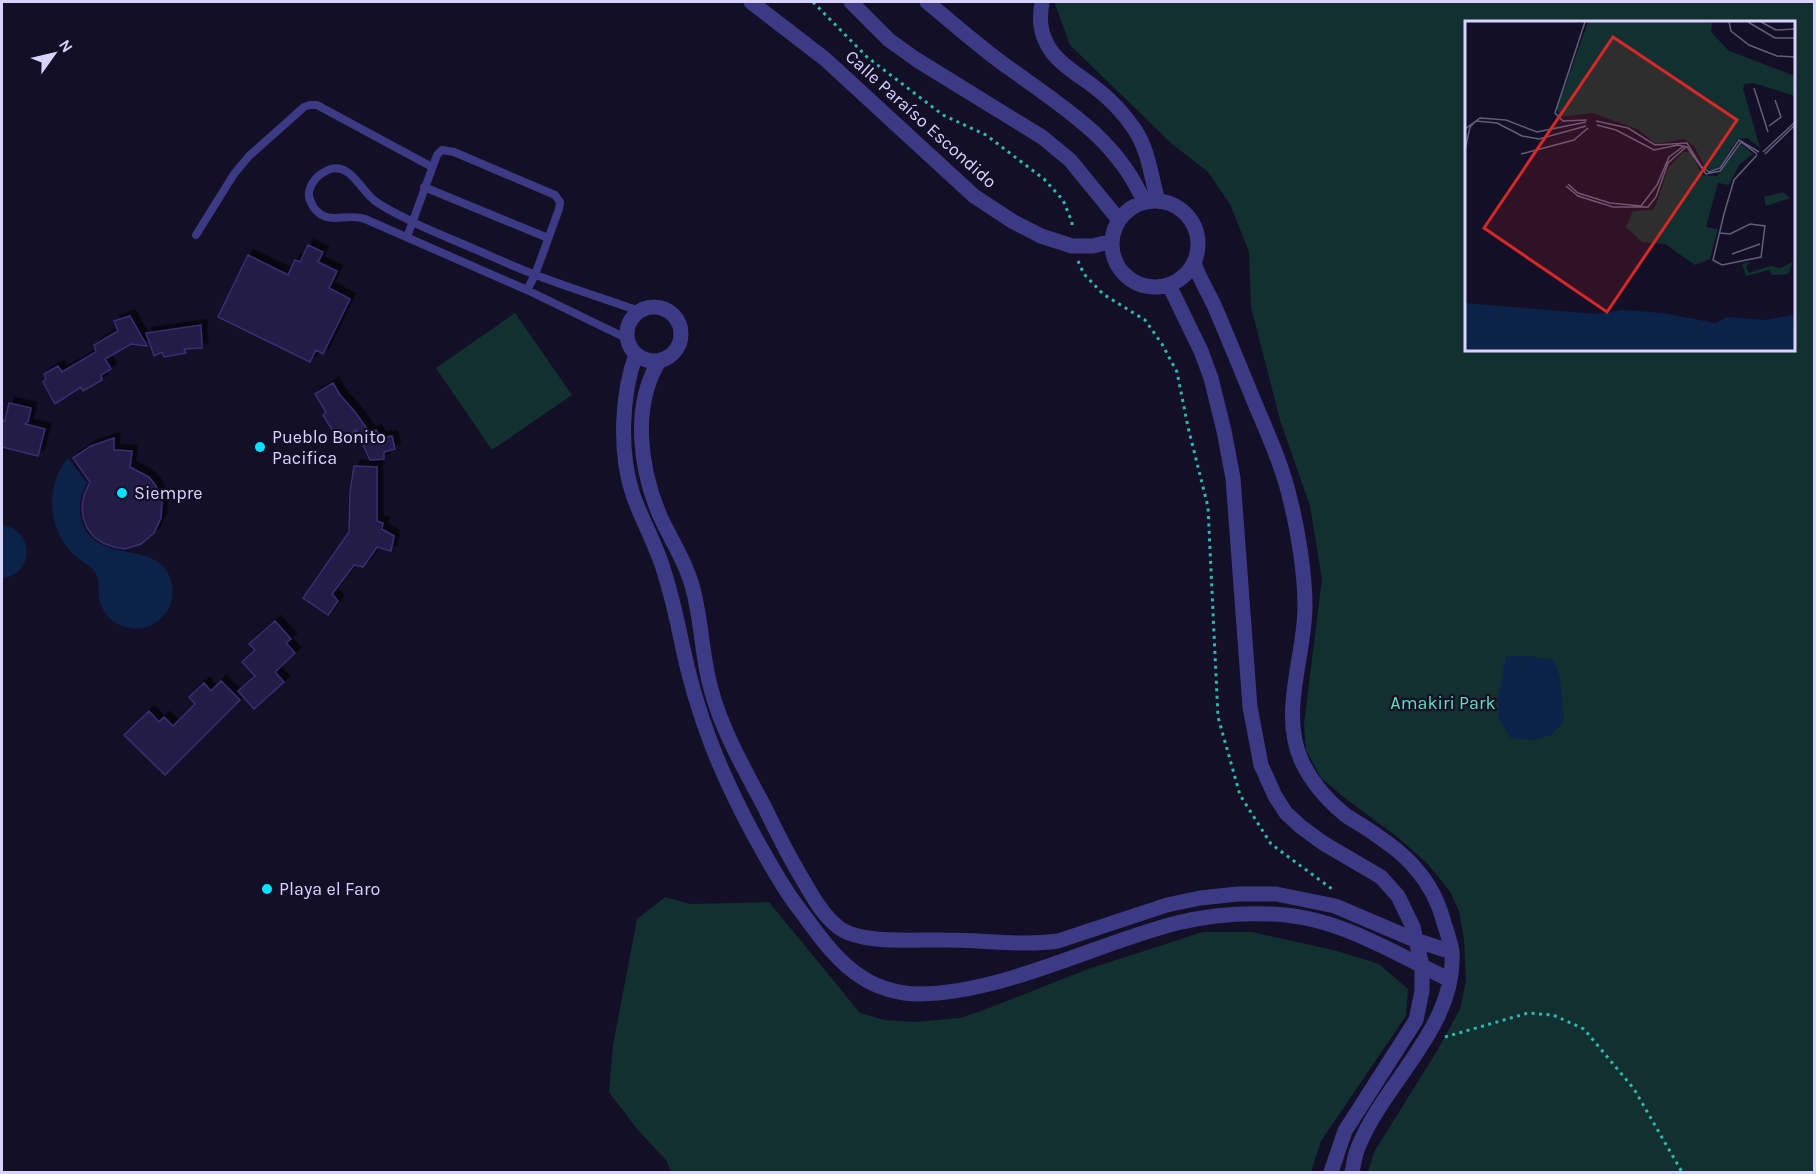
<svg xmlns="http://www.w3.org/2000/svg" width="1816" height="1174" font-family="Karla,sans-serif">
  <style>
    .green { fill: #12302f; fill-rule: evenodd }
    .water { fill: #0c2248 }
    .building { fill: #241b47; stroke: #3b2d73; stroke-width: 1.5; filter: url(#shadow) }
    .lines { fill: none; stroke-linecap: round; stroke-linejoin: round }
    .path { stroke: #2fb8b0; stroke-width: 3; stroke-dasharray: 3 4.5; stroke-linecap: butt }
    .lane { stroke: #3d3a85; stroke-width: 8 }
    .street { stroke: #3d3a85; stroke-width: 15 }
    .poi-dot { fill: #00e5ff; stroke: #130f26; stroke-width: 2 }
    .labels { text-anchor: middle; dominant-baseline: central; stroke-width: 4.5; stroke-linejoin: round; paint-order: stroke }
    .street-label { font-size: 18px; fill: #d9d4ff; stroke: #130f26 }
    .poi-label { font-size: 18px; fill: #d9d4ff; stroke: #130f26; text-anchor: start }
    .park-label { font-size: 18px; fill: #5fe0c0; stroke: #130f26 }
    .inset-road { fill: none; stroke: #625e7d; stroke-width: 1.5 }
    .view { fill: #d62828; fill-opacity: 0.15; stroke: #d62828; stroke-width: 3 }
    .inset-edge { fill: none; stroke: #d9d4ff; stroke-width: 3 }
  </style>
  <defs>
    <filter id="shadow"><feDropShadow dx="5.5" dy="-5.5" stdDeviation="0" flood-color="#0009"/></filter>
  </defs>
  <rect width="100%" height="100%" fill="#130f26"/>
  <!-- green -->
  <path class="green" d="M1056 2H1814V1172H1368L1374 1152 1437 1051 1460 1009 1466 982 1464 939 1459 911 1449 890 1427 863 1396 836 1346 799 1321 778 1306 750 1304 724 1322 579 1310 506 1280 420 1251 307 1249 252 1230 204 1208 172 1172 144 1070 45 1055 4ZM1466 22H1794V350H1466Z
    M515 313 572 395 492 450 436 368Z
    M665 897 690 904 769 902 860 1013 885 1020 914 1022 960 1018 984 1010 1088 969 1203 932H1252L1337 951 1379 964 1408 989 1406 1016 1321 1141 1311 1172H671L666 1160 637 1129 609 1092 613 1045 637 919Z"/>
  <!-- water -->
  <path class="water" d="M68 458 87 483C81 494 78 505 81 518 92 569 164 535 172 585 174 596 171 607 164 615 146 637 111 631 101 605 96 595 101 583 96 574 92 565 79 561 72 553 47 527 45 486 68 458Z
    M2 525C35 530 35 574 2 578Z
    M1506 656H1529L1554 660 1560 678 1564 721 1551 735 1533 740 1511 738 1499 720 1498 699Z"/>
  <!-- building -->
  <path class="building" d="M308 245 323 252 318 262 337 271 329 288 350 299 323 354 316 350 310 362 218 317 248 255 288 275 295 260 300 262Z
    M130 316 147 346 131 344 105 359 111 369 101 375 102 380 83 391 81 387 55 404 43 382 46 379 44 374 58 366 62 372 96 352 94 345 118 331 114 321Z
    M201 325 202 348 184 349 186 353 164 357 162 352 154 356 146 333Z
    M333 383 340 395 355 412 370 433 376 430 380 438 392 436 395 449 384 452V459L370 460 356 430 345 439 338 430 334 433 323 415 326 412 315 394Z
    M9 403 31 408 28 422 25 424 45 429 38 456 2 447V420L5 421Z
    M114 438V450L132 451 130 467 149 477 156 486 162 501 161 518 154 533 141 544 125 549 114 547 103 543 94 537 87 528 83 517 82 506 84 495 90 482 73 458 91 446Z
    M354 466 377 467V521L383 523 382 529 394 536 391 551 377 547 363 567 354 565 332 594 338 601 328 615 303 598 349 532 350 492Z
    M275 621 291 639 286 643 295 653 275 672 284 682 254 709 238 691 255 676 242 662 255 650 249 644Z
    M221 681 240 700 165 775 124 735 149 711 159 722 164 717 173 726 195 704 189 697 204 683 211 691Z"/>
  <g class="lines">
    <!-- path -->
    <path class="path" d="M813 2 867 57 943 115 986 135 1044 179 1063 200 1072 222V228
      M1078 261 1084 274 1103 294 1145 320 1162 344 1177 372 1188 427 1208 507 1218 717 1240 795 1271 844 1332 889
      M1445 1037 1528 1013 1553 1015 1584 1029 1634 1089 1682 1172"/>
    <!-- lane -->
    <path class="lane" d="M424 187 548 238
      M196 235 234 174 249 156 304 107 310 105H317L432 167
      M407 237 437 155 442 150 454 152 555 195 560 202 559 209 535 275 527 290
      M628 339 527 290 365 219C346 212 329 227 314 208 311 203 308 198 309 192 311 182 318 175 326 171 349 159 360 190 375 201 386 209 399 215 411 221 428 230 447 237 465 245 489 255 512 266 536 275 570 288 605 299 639 311"/>
    <!-- street -->
    <path class="street" d="M751 2 825 59 974 196 1012 221 1041 236 1072 246H1093L1112 241
      M851 2 889 40 917 60 1042 137 1070 160 1119 220
      M927 2C954 24 981 48 1009 68 1062 106 1118 140 1144 202
      M1042 2C1040 16 1039 28 1046 42 1055 63 1081 76 1097 89 1111 100 1125 115 1135 130 1149 151 1151 177 1158 201
      M1112 244a43 43 0 1 1 86 0a43 43 0 1 1-86 0Z
      M1194 263C1199 278 1207 290 1214 305 1229 340 1244 377 1259 413 1271 441 1283 469 1290 499 1298 530 1305 574 1305 606 1305 657 1279 713 1302 762 1311 781 1327 800 1343 813 1351 820 1361 824 1369 830 1385 841 1404 854 1416 869 1430 885 1439 903 1444 923 1447 932 1451 943 1452 953 1456 1026 1386 1081 1360 1143 1355 1152 1354 1163 1352 1172
      M1169 285 1201 351 1211 378 1224 431 1233 478 1250 707 1261 765 1275 796 1286 813 1300 826 1323 843 1381 877 1398 896 1413 927 1422 966V991L1416 1020 1345 1131 1331 1172
      M627 334a27 27 0 1 1 54 0a27 27 0 1 1-54 0Z
      M636 354C621 396 619 453 633 495 642 520 655 543 663 568 671 593 677 619 682 644 697 716 721 775 756 839 769 862 781 885 797 906 816 931 835 961 863 978 878 988 900 994 919 994 1004 993 1094 944 1177 923 1206 916 1237 913 1267 914 1334 914 1392 952 1450 980
      M660 360C631 405 640 469 660 516 670 538 684 559 691 582 702 617 701 654 711 689 722 731 745 770 765 808 777 833 789 857 803 880 813 897 822 914 838 927 861 945 916 939 945 940 983 940 1020 946 1058 941L1167 905 1200 898 1238 894H1276L1335 906 1415 940 1452 952"/>
  </g>
  <!-- markers -->
  <g class="poi-dot">
    <circle cx="260" cy="447" r="6"/>
    <circle cx="122" cy="493" r="6"/>
    <circle cx="267" cy="889" r="6"/>
  </g>
  <g class="labels">
    <!-- street labels -->
    <g class="street-label">
      <text transform="translate(921 119) rotate(42)">Calle Paraíso Escondido</text>
    </g>
    <!-- poi labels -->
    <g class="poi-label">
      <text x="272" y="437">Pueblo Bonito<tspan x="272" dy="21">Pacifica</tspan></text>
      <text x="134" y="493">Siempre</text>
      <text x="279" y="889">Playa el Faro</text>
    </g>
    <!-- park labels -->
    <g class="park-label">
      <text x="1443" y="703">Amakiri Park</text>
    </g>
  </g>
  <!-- overview -->
  <g transform="translate(1465 21)">
    <rect width="330" height="330" fill="#130f26"/>
    <path d="M123 1H247L246 11 264 30 330 55V75L288 62 280 63 278 67 295 127 282 117 273 118 254 146 247 149 241 148 229 125 219 118 191 123 174 109 128 92 94 96 92 87ZM276 123 288 133 274 144 264 164 253 162 241 206 253 208 245 238 230 244 200 223 177 221 161 206 168 190 187 189 191 184 203 147 218 131H226L237 154 252 155ZM318 171 325 177 301 185 299 176ZM285 241 281 246 284 252 305 245 315 247 328 241 323 253 307 254 304 249 281 255 277 243Z" fill="#12302f"/>
    <path d="M0 282 131 293 159 289 198 292 250 302 263 296 299 299 328 294 330 329H0Z" fill="#0c2248"/>
    <path class="inset-road" d="M120 1 90 92 98 100 122 99M264 1 266 10 284 24 312 35 330 36M283 1 310 17H330M296 1 311 9 330 8M289 67 303 111M131 100 163 107 190 124 222 122 236 145 244 151 255 147 274 119 294 131M132 104 151 109 189 129 213 124 222 126 241 153 255 150 276 121 292 133M304 105 316 96 310 79M0 108 15 97 41 99 72 111 121 101M0 129 5 106 11 100 32 102 57 115 74 118 121 105M298 131 330 101M56 133 109 119 123 107M300 133 330 104M103 163 113 172 145 182 176 185 192 164 204 136 219 125M101 165 113 175 148 186H183L191 176 203 142 221 126M255 212 265 213 285 203 300 205 296 236 257 244 248 239 259 193 269 159 292 134M267 233 295 223"/>
    <path class="view" d="M148 16 272 99 142 291 19 207Z"/>
    <rect width="330" height="330" class="inset-edge"/>
  </g>
  <!-- border -->
  <rect width="1816" height="1174" fill="none" stroke="#d9d4ff" stroke-width="6"/>
  <!-- north arrow -->
  <g transform="translate(54 54) rotate(56)" stroke="#130f26" stroke-width="4.5" paint-order="stroke">
  <path d="M0-4.5L10 22L0 15L-10 22Z" fill="#d9d4ff"/>
  <text y="-9" font-size="16" font-weight="bold" text-anchor="middle" fill="#d9d4ff">N</text>
  </g>
</svg>
